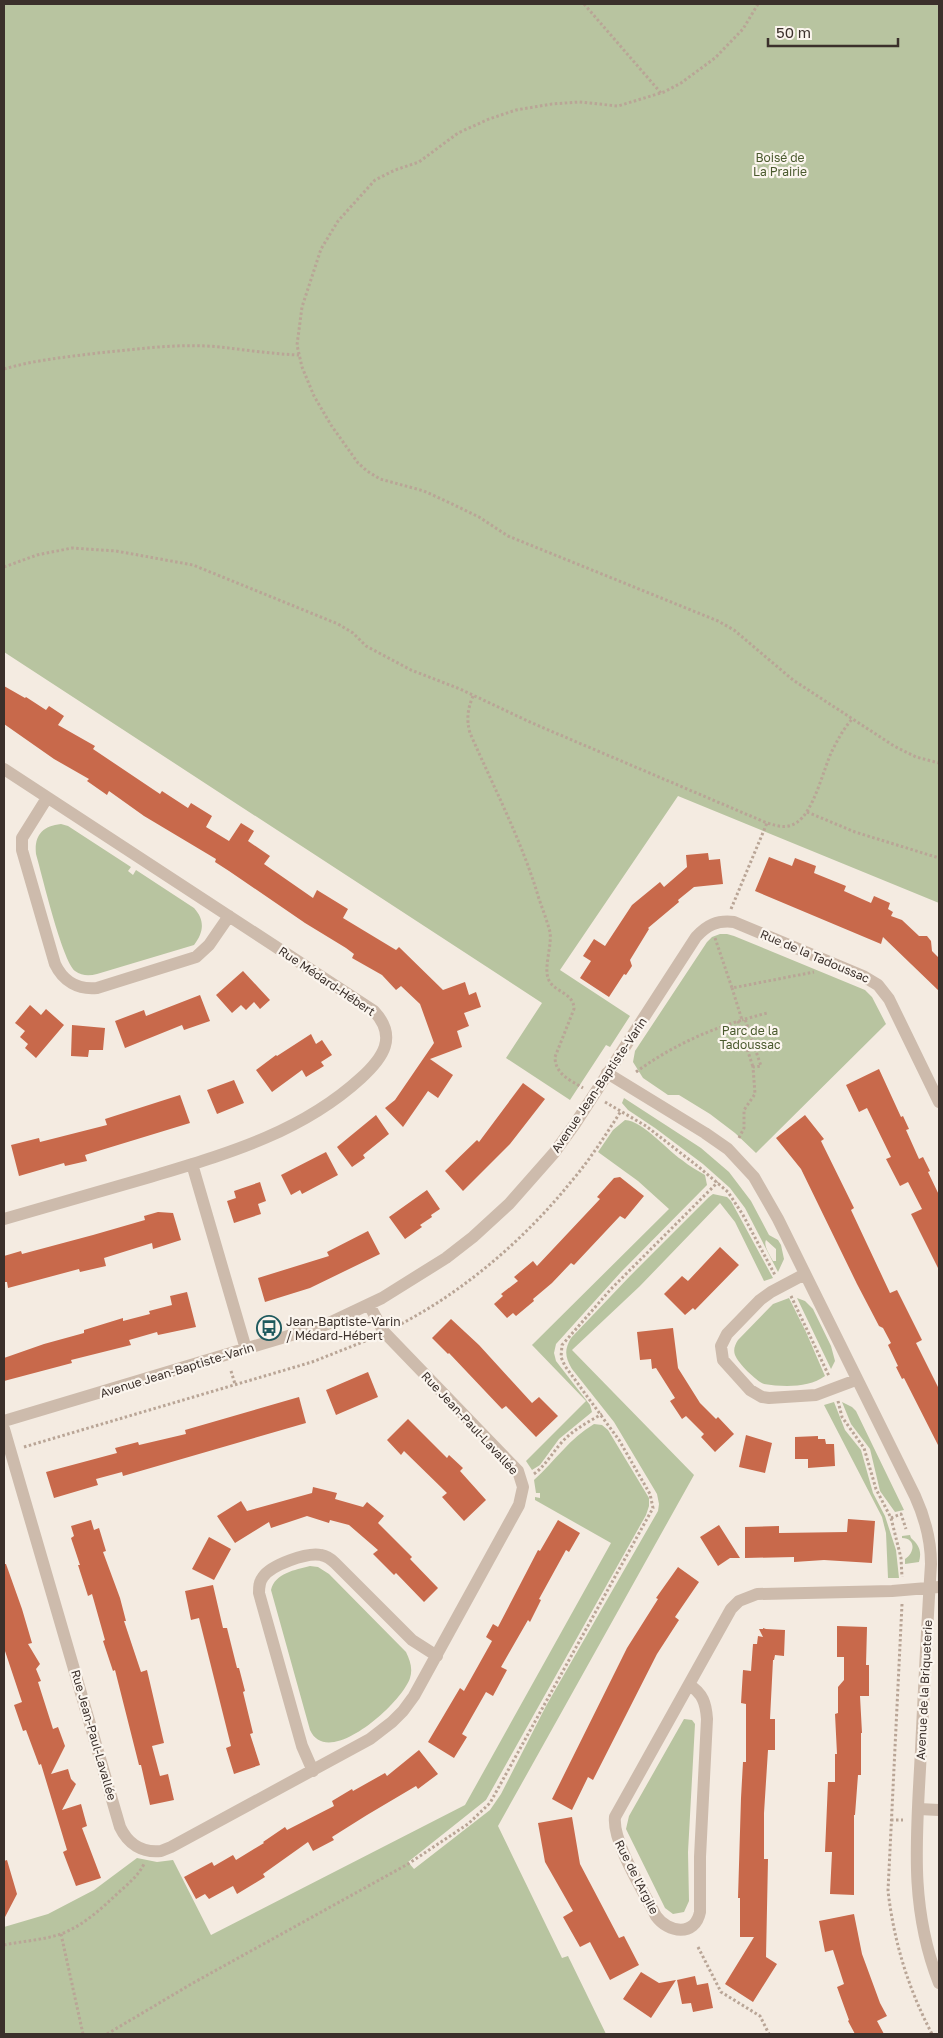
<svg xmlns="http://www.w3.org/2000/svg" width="943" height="2038" font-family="'Golos Text',sans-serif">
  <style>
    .green { fill: #b8c4a0; fill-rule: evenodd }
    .building { fill: #c8694b }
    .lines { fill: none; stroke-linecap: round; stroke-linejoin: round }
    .path { stroke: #b9a596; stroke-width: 3; stroke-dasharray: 2.5 2.5; stroke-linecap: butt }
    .minor { stroke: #cdbbac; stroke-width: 12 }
    .labels { text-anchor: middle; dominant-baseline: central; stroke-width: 4.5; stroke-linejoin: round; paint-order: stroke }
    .park-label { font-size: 12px; fill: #4a5a2e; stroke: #fbf5ee }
    .street-label { font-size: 12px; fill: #3b302b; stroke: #fbf5ee }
    .poi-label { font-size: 12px; fill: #3b302b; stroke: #fbf5ee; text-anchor: start }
  </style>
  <rect width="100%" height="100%" fill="#f4ebe1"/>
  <!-- green -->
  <path class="green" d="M4 4H939V903L678 796 560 970 630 1016 610 1047 606 1045 570 1100 506 1058 542 1003 4 652Z
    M61 824 68 826 131 867 128 871 133 875 136 870 194 908C205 920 204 932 194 945L97 974C89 976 82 976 75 971 62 960 42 875 36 854 34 836 42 826 61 824Z
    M720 934H727L734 936 865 990 872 997 886 1024 756 1153 735 1133 710 1114 679 1095H668L643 1078 633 1062 635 1051 707 942 712 937Z
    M624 1098 701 1148 729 1172 751 1201 769 1235 778 1240 781 1245 784 1259 778 1272 745 1208 730 1188 703 1164 655 1128 628 1110 622 1103ZM766 1240 776 1249V1261H773C770 1255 763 1245 766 1240Z
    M625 1120C643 1121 667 1150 682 1160 689 1166 697 1170 705 1175L707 1185 621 1272 556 1344 554 1353 556 1361 590 1405 592 1412 559 1439 540 1465 532 1470 526 1461 586 1401 532 1345 669 1209 638 1181 598 1152 613 1130Z
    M713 1194 727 1197 731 1201 773 1278 764 1281 735 1222 720 1203 640 1286 572 1350 694 1475 498 1826 562 1958 568 1956 606 2034H4V1927L48 1914 94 1890 137 1858 157 1862 173 1860 211 1935 465 1805 611 1543 535 1500V1497L540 1498V1493H536L534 1480C555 1461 570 1438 594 1424L602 1425 608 1430 649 1498V1506L646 1515 486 1800 408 1862 414 1869 490 1810 501 1794 546 1706 658 1511 659 1504 657 1494 614 1422 572 1369C565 1357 564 1350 571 1338L630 1276 709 1197Z
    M789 1298 806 1332 825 1376C809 1388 783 1387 764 1384 756 1381 738 1363 735 1355 733 1349 735 1345 738 1340L773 1304Z
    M797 1298 805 1301 813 1309 831 1346 835 1361 831 1369Z
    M834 1402 845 1430 861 1450 873 1493 885 1516 896 1550 899 1578H888L886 1533 882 1517 824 1405Z
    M842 1402 852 1407 856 1411 904 1510 895 1512 880 1491 870 1449 851 1424Z
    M910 1535 911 1538C919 1545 922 1551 919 1562L905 1564V1559C915 1553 916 1538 902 1538V1536Z
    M310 1566 318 1567 329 1574 406 1652C410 1660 413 1669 410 1678 402 1703 328 1770 310 1730L271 1590C275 1573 295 1570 310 1566Z
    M684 1719 692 1720 695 1724 688 1852 689 1901 684 1912 673 1914 665 1908 626 1829 629 1816Z"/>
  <!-- building -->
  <path class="building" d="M4 686 25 698 26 697 46 710 49 706 64 716 58 725 95 746 93 749 160 794 162 791 188 808 191 803 212 816 206 827 229 841 241 823 254 831 248 841 270 856 264 864 313 898 317 890 348 909 343 918 396 950 399 947 443 990 465 982 469 995 476 992 481 1007 464 1013 469 1026 457 1031 462 1047 430 1059 453 1075 438 1098 428 1091 403 1127 385 1108 395 1100 434 1043 420 1004 401 986 396 990 382 975 352 958 354 954 346 948 305 923 229 871 215 862 216 859 144 816 109 791 107 795 87 781 89 779 54 759 4 724Z
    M708 853 709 860 720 859 723 884 694 887 678 900 679 902 648 928 649 929 630 960 632 966 626 975 624 974 609 997 580 978 591 961 583 956 594 939 605 946 632 905 660 882 664 887 687 867 686 855Z
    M769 857 792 866 795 858 816 866 814 873 846 886 844 891 871 903 874 896 890 903 888 909 893 912 891 916 902 920 919 936H927L931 941 932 951 939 958V991L883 937 881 944 755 891Z
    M243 971 270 1000 260 1009 254 1002 246 1010 241 1005 232 1013 216 995Z
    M200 995 210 1021 184 1030 182 1025 125 1048 115 1021 144 1010 146 1016Z
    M30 1005 41 1015 46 1009 64 1025 36 1058 25 1048 28 1044 20 1037 25 1031 15 1023Z
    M72 1025 105 1028 103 1050H89L88 1057 71 1056Z
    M311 1034 316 1044 322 1040 332 1055 321 1062 324 1066 306 1077 302 1070 272 1092 256 1070 276 1055 277 1056Z
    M879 1069 901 1117 903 1116 909 1129 906 1130 919 1159 923 1157 930 1171 928 1172 939 1195V1270L911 1214 922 1209 908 1182 900 1186 886 1159 891 1157 867 1108 859 1112 846 1085Z
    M234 1080 244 1103 217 1114 207 1090Z
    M523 1083 545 1099 510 1144 463 1191 445 1171 477 1140 479 1142Z
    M180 1095 190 1123 85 1155 87 1161 65 1166 64 1163 19 1176 11 1145 39 1138 40 1142 107 1125 105 1119Z
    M376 1115 389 1134 363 1155 365 1158 352 1167 337 1147Z
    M805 1115 824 1139 821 1141 854 1208 851 1210 890 1293 897 1290 922 1340 916 1343 939 1389V1447L904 1378 902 1379 896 1367 898 1366 888 1345 891 1343 883 1328 879 1326 857 1284 801 1169 776 1138Z
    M326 1152 338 1175 302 1194 300 1190 291 1195 281 1175Z
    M620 1177 644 1196 625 1219 620 1216 574 1265 571 1263 552 1283 533 1299 534 1301 516 1316 513 1313 507 1318 494 1304 503 1296 501 1294 518 1281 514 1277 533 1261 537 1266 600 1199 597 1197 614 1178Z
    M260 1182 266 1201 258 1204 261 1214 234 1223 227 1201 236 1198 234 1191Z
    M427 1190 440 1209 431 1215 432 1217 420 1225 422 1227 405 1239 389 1217Z
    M158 1212 173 1213 181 1240 153 1249 152 1243 104 1258 106 1266 80 1272 79 1269 8 1288 7 1282H4V1256L21 1251 22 1254 93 1235 145 1220 144 1216Z
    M368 1231 380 1254 310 1288 265 1302 258 1278 329 1256 327 1252Z
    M720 1247 739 1265 695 1310 693 1308 685 1315 664 1294 682 1276 688 1281Z
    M187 1292 196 1327 158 1335 157 1332 129 1340 131 1345 71 1360 72 1363 4 1381V1358L44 1344 84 1333V1330L123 1318V1321L150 1314 149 1311 172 1305 170 1296Z
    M451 1319 479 1345 532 1403 539 1397 558 1416 536 1437 506 1406 502 1409 449 1353 448 1354 432 1338Z
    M673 1328 678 1368 700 1403 716 1419 718 1417 734 1434 715 1452 701 1437 704 1434 686 1416 682 1419 670 1401 675 1398 656 1368 652 1369 651 1359 640 1360 637 1332Z
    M368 1372 378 1397 336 1415 326 1390Z
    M299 1397 306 1423 123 1476 122 1472 96 1479 98 1485 54 1498 46 1472 117 1453 115 1448 138 1442 139 1445 186 1434 185 1430Z
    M408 1419 447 1458 449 1455 463 1468 460 1471 486 1500 464 1521 442 1497 447 1493 404 1451 401 1455 387 1440Z
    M746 1435 772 1443 765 1473 739 1467Z
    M818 1436V1439H825L826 1444H834L835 1466 808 1468V1459H795V1437Z
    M313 1487 337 1493 335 1499 363 1507 367 1502 384 1516 378 1523 412 1557 410 1559 438 1588 424 1602 396 1573 394 1575 373 1554 378 1550 349 1525 330 1520 329 1523 307 1516 271 1528 269 1522 235 1543 217 1516 241 1501 247 1511 312 1493Z
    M848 1519 875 1521 872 1563 824 1560 794 1562V1557L745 1558V1527L779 1526V1533L847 1532Z
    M91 1520 94 1530 99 1528 106 1551 103 1552 120 1598 126 1621H124L141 1672 147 1670 164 1743 152 1746 160 1776 168 1774 174 1800 150 1805 141 1765H139L115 1670 113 1671 103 1641 105 1640 92 1594 88 1596 78 1565H80L71 1538 74 1536 71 1526Z
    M558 1520 580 1533 569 1552 566 1550 539 1599 541 1600 530 1622 528 1620 501 1667 507 1670 493 1696 486 1692 462 1734 467 1737 454 1758 428 1742 460 1688 464 1691 492 1641 486 1637 493 1624 498 1627 538 1550 540 1551Z
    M719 1525 740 1558H730L718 1566 700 1537Z
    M209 1537 231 1549 214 1580 192 1569Z
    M4 1564H6L22 1609 32 1643 28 1644 40 1664 36 1669 41 1681 38 1682 53 1729 58 1727 65 1746 51 1774 68 1769 71 1779 76 1784 62 1810 81 1804 87 1826 82 1828 101 1878 76 1886 63 1852 67 1850 41 1764 39 1765 26 1730 23 1731 14 1705 22 1702 4 1648Z
    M678 1567 699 1582 675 1617 679 1620 657 1654 593 1780 588 1777 572 1810 552 1799 627 1648 658 1599 656 1598Z
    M213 1585 223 1628H227L237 1668H239L245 1691 243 1692 253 1733 250 1734 260 1765 234 1774 226 1748 231 1746 199 1618 191 1620 185 1591Z
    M837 1626 867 1627 866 1665H869V1696H860L862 1733H861V1775H858L855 1815H854V1895L830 1894 832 1852H825L828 1782H835V1754H837L835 1714 838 1713V1687L844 1680V1657H837Z
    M763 1628 766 1629 785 1630 784 1656 775 1655 774 1660H773L770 1719H775V1750H768L764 1813V1859H768L766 1957 777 1964 753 2002 725 1984 754 1937H740V1898H738L741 1798 743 1762H746V1704L741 1703 743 1670 751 1671 753 1644H757L758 1636 763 1637 759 1629H763Z
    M419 1750 438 1774 418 1789 416 1786 367 1815 332 1837 334 1840 313 1851 308 1842 263 1874 265 1877 237 1894 233 1886 209 1899 205 1894 196 1899 184 1877 212 1862 214 1866 233 1855 236 1860 264 1843 263 1842 285 1827 287 1830 334 1806 332 1801 352 1789 353 1791 385 1773 387 1776Z
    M572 1817 580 1864 619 1938 624 1936 639 1965 610 1980 590 1942 580 1947 563 1917 573 1911 545 1862 538 1823Z
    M7 1860 17 1894 4 1919V1861Z
    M854 1914 862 1954 880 2003 887 2016 877 2021 884 2034H855L848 2021 849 2020 837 1987 844 1984 833 1950 825 1952 819 1921Z
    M641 1972 659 1983 676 1980 651 2018 623 1999Z
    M695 1976 697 1985 708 1983 713 2008 693 2012 691 2003 682 2004 677 1980Z"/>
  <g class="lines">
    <!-- path -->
    <path class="path" d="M584 4 661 93
      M758 4 743 29 715 58 681 83 664 92 618 106 579 102 552 104 516 110 489 119 458 133 419 162 395 170 375 180 338 221 321 249 302 307 297 345 302 367 314 396 331 425 358 463 367 471 380 479 424 491 450 503 479 517 508 536 718 621 734 630 793 680 894 746 916 757 939 763
      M4 369C35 360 66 357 98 353 138 349 179 343 220 347 246 350 273 354 299 355
      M4 567 37 555 72 548 116 551 193 565 338 624 353 633 366 646 411 670 460 689 532 723 767 823C778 826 786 829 796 823 814 812 823 770 832 751 838 739 844 728 853 718
      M473 696C468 708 466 719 470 733 494 788 522 841 539 899 543 910 547 921 550 932 552 946 544 966 548 978 552 992 574 992 574 1009L555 1057C555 1074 570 1080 583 1088
      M807 812 855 832 939 858
      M731 909 767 823
      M715 938 732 988 814 972
      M745 1019 767 1013
      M738 1021 753 1067
      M744 1048 756 1044
      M636 1072C669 1048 703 1032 742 1020L732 988
      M605 1102 646 1126 700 1168 728 1192 743 1215 775 1275
      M739 1138 744 1128V1110L755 1094 753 1067 761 1066 745 1019 742 1020
      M791 1296 829 1376
      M397 1326C462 1293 524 1240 570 1183 589 1161 605 1136 621 1111
      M231 1371 235 1384
      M838 1401 842 1417 864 1448 876 1489 891 1518 901 1558 902 1577
      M24 1447 312 1362 373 1338
      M534 1474C546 1465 552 1453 562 1442 573 1430 588 1422 602 1414
      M891 1518 901 1514 906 1529
      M902 1604 888 1891C894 1942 908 1988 932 2034
      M891 1820H903
      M61 1934 83 2034
      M4 1945C23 1941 43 1940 61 1934 84 1925 101 1909 118 1893 128 1884 138 1876 144 1864
      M698 1947 721 1992 760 2016 769 2034
      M107 2034 193 1983 408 1864 468 1824 490 1803 653 1508 650 1494 619 1440 565 1366 561 1357 562 1345 611 1289 718 1182"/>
    <!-- minor -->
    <path class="minor" d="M4 769 374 1011C398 1037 383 1058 361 1078 301 1133 226 1154 150 1177 101 1191 52 1205 4 1219
      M47 798 22 838V850L55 964C63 981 78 990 97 988L196 957 209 945 229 916
      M607 1073 705 1133 728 1149 754 1177 778 1219 915 1496C925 1518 931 1540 931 1564 927 1626 924 1688 921 1750 917 1833 908 1904 939 1983
      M192 1164 246 1349
      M805 1274 771 1292 760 1300 727 1334 721 1346 723 1360 750 1390 762 1397 769 1398 816 1395 856 1380
      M4 1421 325 1325 382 1298 446 1258 473 1237 509 1204 554 1153 575 1124 696 937C707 925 717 920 734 922L863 976 878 985 889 999 939 1102
      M4 1429 120 1827C128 1844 142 1853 161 1851L171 1847 370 1739 392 1722 403 1711 414 1696 519 1505 523 1487 518 1471 384 1332 369 1305
      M689 1685C703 1693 706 1704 707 1719L700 1857V1912C695 1937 668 1933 656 1916 644 1892 612 1842 615 1817L731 1609 739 1601 757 1594 892 1591 939 1587
      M313 1771 302 1746 259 1593C259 1587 259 1582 263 1577 271 1565 307 1552 321 1555 327 1556 331 1559 335 1563L412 1640 437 1656
      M919 1809 939 1810"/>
  </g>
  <!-- icons -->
  <defs>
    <symbol id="bus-ring" viewBox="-11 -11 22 22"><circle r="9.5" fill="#fbf5ee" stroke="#1f5a5e" stroke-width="1.5"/><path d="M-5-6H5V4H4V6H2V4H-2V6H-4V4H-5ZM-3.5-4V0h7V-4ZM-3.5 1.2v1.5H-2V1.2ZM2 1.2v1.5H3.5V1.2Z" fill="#1f5a5e"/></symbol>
  </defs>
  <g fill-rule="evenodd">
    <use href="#bus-ring" x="255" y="1314" width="28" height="28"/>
  </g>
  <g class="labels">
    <!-- park labels -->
    <g class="park-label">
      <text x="780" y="157">Boisé de<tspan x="780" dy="14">La Prairie</tspan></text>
      <text x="750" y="1030">Parc de la<tspan x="750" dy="14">Tadoussac</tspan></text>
    </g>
    <!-- street labels -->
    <g class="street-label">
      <text transform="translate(815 956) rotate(23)">Rue de la Tadoussac</text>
      <text transform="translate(327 981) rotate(34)">Rue Médard-Hébert</text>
      <text transform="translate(599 1085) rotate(-56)">Avenue Jean-Baptiste-Varin</text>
      <text transform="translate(177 1370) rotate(-17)">Avenue Jean-Baptiste-Varin</text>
      <text transform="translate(470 1423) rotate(47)">Rue Jean-Paul-Lavallée</text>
      <text transform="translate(924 1690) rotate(-87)">Avenue de la Briqueterie</text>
      <text transform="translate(94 1735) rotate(74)">Rue Jean-Paul-Lavallée</text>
      <text transform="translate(637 1877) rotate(63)">Rue de l'Argile</text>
    </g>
    <!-- poi labels -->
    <g class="poi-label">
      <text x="286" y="1321">Jean-Baptiste-Varin<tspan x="286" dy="14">/ Médard-Hébert</tspan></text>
    </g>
  </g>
  <!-- border -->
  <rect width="943" height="2038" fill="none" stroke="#3b302b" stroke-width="10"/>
  <!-- scale -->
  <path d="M768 38v8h130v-8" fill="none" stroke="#3b302b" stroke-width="2.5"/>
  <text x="776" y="38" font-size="15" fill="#3b302b" stroke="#fbf5ee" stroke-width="4" paint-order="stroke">50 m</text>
</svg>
